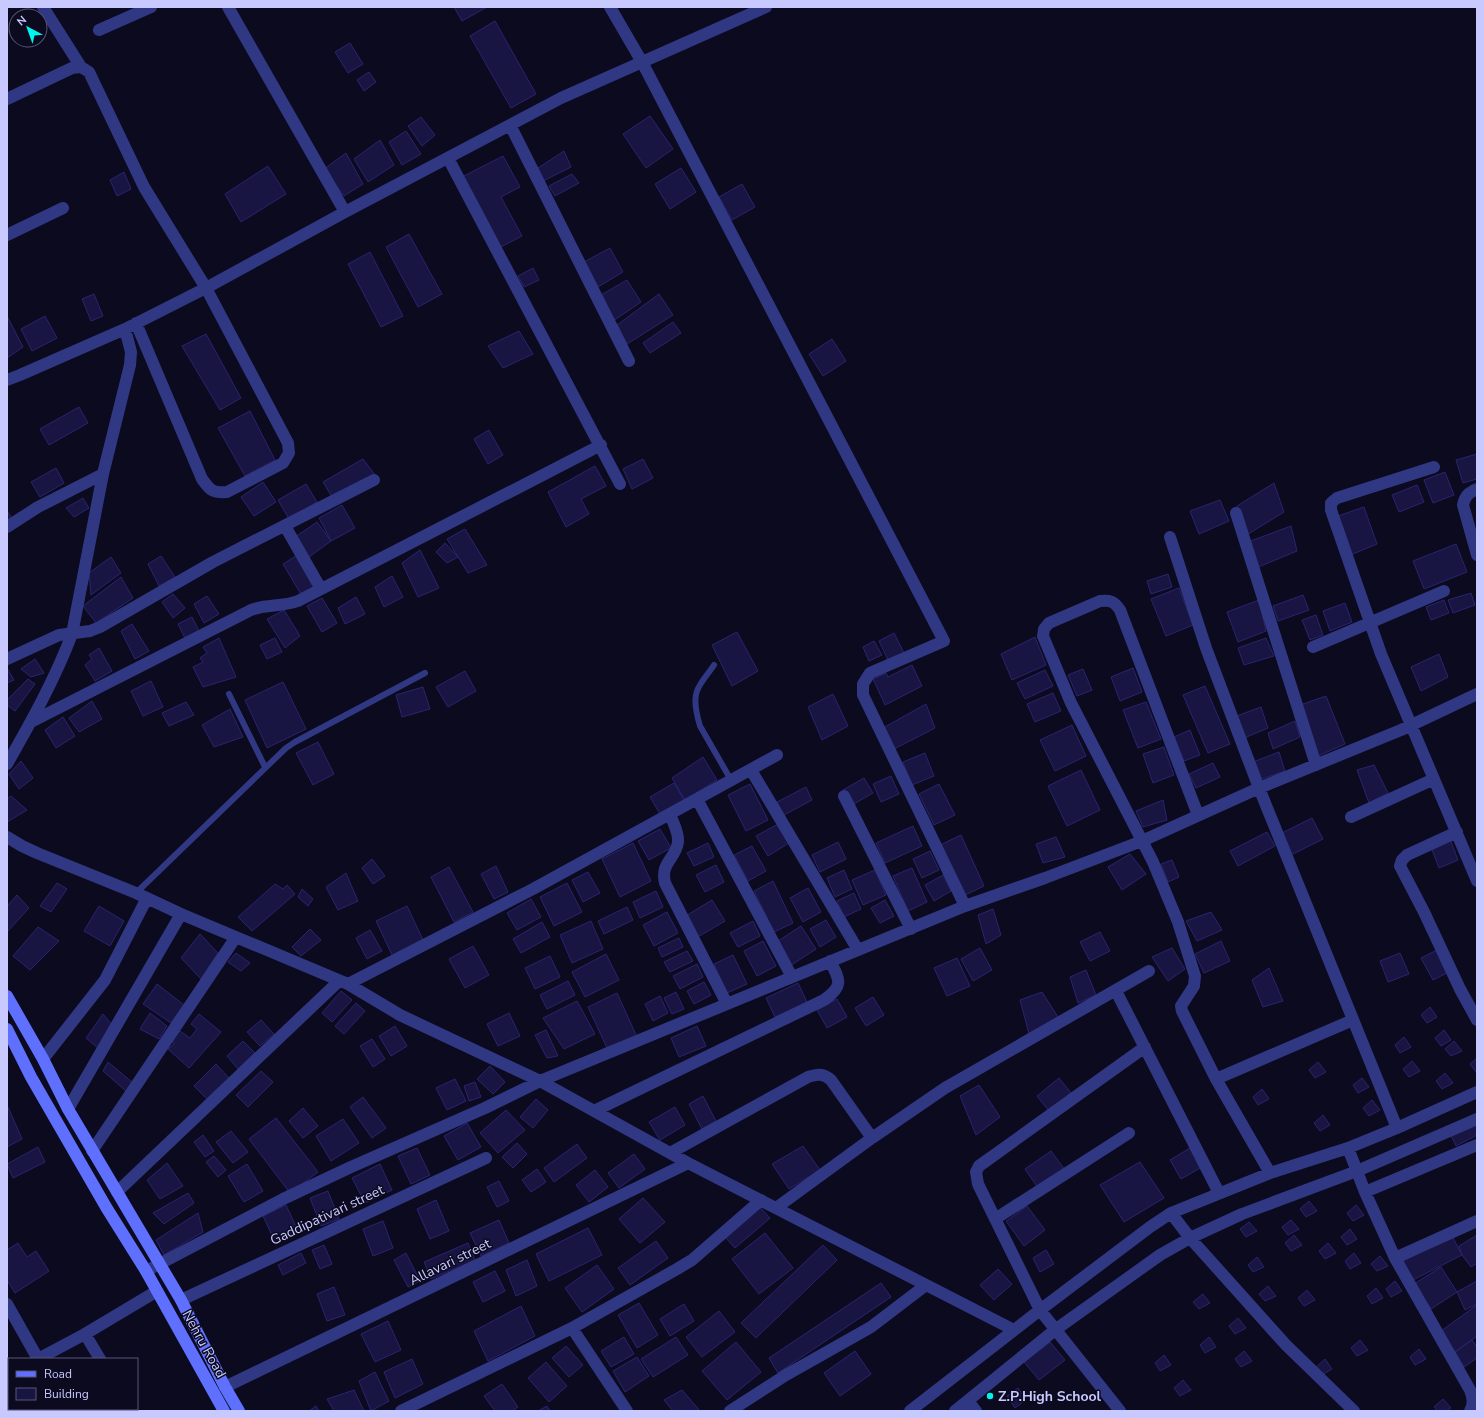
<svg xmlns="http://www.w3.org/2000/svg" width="1484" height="1418" font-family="'Nunito Sans',sans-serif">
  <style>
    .building { fill: #181542; stroke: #2a2470 }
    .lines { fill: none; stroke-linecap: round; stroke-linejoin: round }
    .lane { stroke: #313883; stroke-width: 6 }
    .street { stroke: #313883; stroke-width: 12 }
    .secondary { stroke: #5f70ff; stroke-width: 12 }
    .poi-dot { fill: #00f3ec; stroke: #0b0a1f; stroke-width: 1.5 }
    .labels { text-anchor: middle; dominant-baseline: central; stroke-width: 3; stroke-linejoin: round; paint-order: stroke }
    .street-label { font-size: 14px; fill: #c8c9ff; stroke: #0b0a1f }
    .poi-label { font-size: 14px; font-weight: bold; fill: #c8c9ff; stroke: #0b0a1f; text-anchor: start }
  </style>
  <rect width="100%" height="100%" fill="#0b0a1f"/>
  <!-- building -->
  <path class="building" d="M454 7H487L462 21Z
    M495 21 536 94 511 108 470 36Z
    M350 43 363 64 348 73 335 52Z
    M369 72 376 82 364 91 357 80Z
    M650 116 673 149 646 168 623 134Z
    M421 117 435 135 422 146 408 126Z
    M406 131 421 154 402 165 389 142Z
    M380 140 394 165 368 182 354 159Z
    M564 151 571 167 543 181 538 168Z
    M346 153 363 184 344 196 324 169Z
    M503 156 520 187 501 197 522 236 499 248 462 177Z
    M268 166 286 194 241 222 225 194Z
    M681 168 696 192 670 209 655 184Z
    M124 172 131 189 117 196 110 180Z
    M572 174 579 183 555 196 549 186Z
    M742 184 755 207 732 220 719 197Z
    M409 234 442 294 418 307 386 247Z
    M610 248 623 272 598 287 584 262Z
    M370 252 403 316 381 327 348 264Z
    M533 268 539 280 524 287 518 276Z
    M627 280 641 302 613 321 601 295Z
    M94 294 103 316 91 321 82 299Z
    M659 294 673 315 627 344 617 325Z
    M7 316 23 347 7 358Z
    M45 316 57 338 32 351 21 329Z
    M673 322 681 333 650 353 643 343Z
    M519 331 533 354 503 368 488 346Z
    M206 334 241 398 220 410 182 346Z
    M832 339 846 361 823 376 809 354Z
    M79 407 88 423 49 445 40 429Z
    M250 411 275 460 245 476 218 428Z
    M489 430 503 455 488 464 474 439Z
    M1477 454V479L1463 483 1456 460Z
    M363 459 375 475 332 497 323 482Z
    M643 459 653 478 632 489 623 469Z
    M595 466 606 486 581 499 589 514 566 527 548 492Z
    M56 468 64 483 40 497 31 482Z
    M1445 472 1454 495 1433 503 1424 480Z
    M263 482 276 502 254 516 241 497Z
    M1274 483 1284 512 1245 536 1237 506Z
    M306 484 317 502 289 519 278 500Z
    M1417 485 1424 502 1399 512 1392 495Z
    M83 498 89 508 74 517 66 508Z
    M1220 500 1229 521 1199 534 1190 511Z
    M342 505 355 528 331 541 319 518Z
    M1364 507 1377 544 1348 556 1335 517Z
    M7 511 12 518 7 520Z
    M317 522 331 541 309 557 295 537Z
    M1291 526 1297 551 1256 568 1248 542Z
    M465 529 487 565 468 573 447 539Z
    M445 543 458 557 447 563 436 552Z
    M1456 544 1467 572 1424 589 1413 561Z
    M420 550 439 588 418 597 402 563Z
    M299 554 318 587 302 596 283 564Z
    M161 556 175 577 159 586 148 564Z
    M111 557 121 573 91 595 89 573Z
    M1168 574 1172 587 1151 594 1147 581Z
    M392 576 403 597 384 607 375 587Z
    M121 577 133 598 96 623 83 606Z
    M1179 588 1193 625 1166 636 1151 599Z
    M1471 593 1475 605 1453 613 1448 600Z
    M173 594 185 608 173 618 162 602Z
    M1303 595 1309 610 1278 621 1273 606Z
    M207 596 219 614 204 623 194 604Z
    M356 597 365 614 345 624 338 608Z
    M322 598 337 623 322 632 307 606Z
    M1259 600 1266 631 1238 642 1227 612Z
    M1444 600 1449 613 1431 620 1426 607Z
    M1345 603 1352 622 1330 631 1323 611Z
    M284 610 300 636 285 648 267 619Z
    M1316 615 1323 635 1310 640 1302 620Z
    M192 617 200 633 186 640 178 624Z
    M132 624 149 651 135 659 121 631Z
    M737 632 758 671 732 686 712 645Z
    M894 633 905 655 889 662 879 641Z
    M1035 637 1046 665 1012 680 1001 654Z
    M219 638 236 677 203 687 193 667 203 662 200 658 207 653 203 647Z
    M275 638 282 652 267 659 260 645Z
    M1266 638 1274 656 1244 665 1238 648Z
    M874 641 882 655 869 661 863 647Z
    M99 648 112 671 95 681 85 665 92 659 89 655Z
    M1439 654 1448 677 1421 691 1411 667Z
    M35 659 44 673 31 677 21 669Z
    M912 665 922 686 885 705 873 679 886 673 888 677Z
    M7 668 14 680 7 683Z
    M1133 668 1142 692 1120 701 1111 677Z
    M1083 669 1092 690 1077 696 1068 675Z
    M1045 670 1053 686 1025 699 1017 683Z
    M465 671 476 691 448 707 436 687Z
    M28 679 35 684 15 711 7 705V700Z
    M151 681 163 707 143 716 131 691Z
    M283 682 306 729 267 748 245 700Z
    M1205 686 1230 744 1208 753 1183 695Z
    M423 687 430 709 402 717 396 695Z
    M1053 693 1061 711 1035 722 1027 704Z
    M833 694 848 726 822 740 808 707Z
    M1326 696 1345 744 1316 757 1300 705Z
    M92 701 102 719 79 732 69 718Z
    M186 702 194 715 169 726 162 713Z
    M1146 702 1161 739 1138 748 1123 710Z
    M926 704 935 728 894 749 883 728Z
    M1261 707 1268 728 1242 739 1234 717Z
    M230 709 243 737 214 747 202 725Z
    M63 717 75 736 56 748 45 730Z
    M1295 721 1300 737 1273 749 1268 733Z
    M1072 725 1086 756 1055 771 1040 740Z
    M1190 730 1200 755 1184 761 1174 737Z
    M318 742 334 774 313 785 296 753Z
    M1164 747 1174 775 1153 783 1143 754Z
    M1279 752 1285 771 1259 780 1253 762Z
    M925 753 934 776 912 785 903 762Z
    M703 757 717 780 685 800 672 778Z
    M21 761 33 778 19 789 9 774Z
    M1213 763 1220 777 1196 788 1189 774Z
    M1374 765 1388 793 1369 803 1357 770Z
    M1081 770 1100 810 1067 826 1048 786Z
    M891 776 899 794 881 802 873 784Z
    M864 778 873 793 852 805 843 790Z
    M674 783 684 800 660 814 650 797Z
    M750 784 768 820 746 831 728 795Z
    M939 784 955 815 934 825 919 794Z
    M806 787 812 800 784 815 777 802Z
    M11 796 27 810 7 822V799Z
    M1163 800 1167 820 1143 827 1136 811Z
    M1312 818 1323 839 1291 855 1280 834Z
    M778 824 789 843 768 856 756 836Z
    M913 826 922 846 885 863 876 843Z
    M660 829 671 848 649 860 638 841Z
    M1267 832 1275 846 1238 866 1230 851Z
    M961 835 984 886 961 897 938 846Z
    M1056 837 1065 857 1043 863 1036 844Z
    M1450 839 1458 860 1439 868 1431 847Z
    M838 842 846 859 820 872 812 855Z
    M633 843 651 881 620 897 602 859Z
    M708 843 714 857 694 866 687 853Z
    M752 846 766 871 748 881 734 855Z
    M930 851 939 870 922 878 913 859Z
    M1130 854 1146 874 1122 890 1108 867Z
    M372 859 385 876 373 884 362 868Z
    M1172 860 1179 877 1168 882 1161 864Z
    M716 865 724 882 705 892 696 875Z
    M496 866 508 892 494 899 481 874Z
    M449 867 473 912 454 922 431 877Z
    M912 868 927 902 908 911 893 876Z
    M844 870 852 889 835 897 827 878Z
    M875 870 886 895 863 905 852 880Z
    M588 872 600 893 583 902 572 880Z
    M346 873 358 901 338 910 326 887Z
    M943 875 951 891 934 901 925 885Z
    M773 881 793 923 774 932 754 891Z
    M57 883 67 889 51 912 40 906Z
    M567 883 582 912 554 926 540 897Z
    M275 884 283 889 287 885 295 894 252 931 238 917Z
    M808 888 821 912 803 922 790 898Z
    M302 889 313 899 308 906 298 897Z
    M656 891 663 907 640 918 633 902Z
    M854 893 861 909 844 917 837 901Z
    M17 895 29 908 7 932V906Z
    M531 899 541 917 517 930 507 913Z
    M712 900 725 921 696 938 684 917Z
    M885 900 894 916 880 923 871 908Z
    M99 906 124 921 110 946 84 931Z
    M407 906 424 942 393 957 376 921Z
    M627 907 633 920 604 934 598 921Z
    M993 909 1001 935 986 944 978 915Z
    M667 912 678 933 654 946 643 925Z
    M1211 912 1222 930 1197 941 1186 921Z
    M826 920 836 937 820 947 810 929Z
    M591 921 603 949 572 963 560 935Z
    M753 921 760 936 738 947 730 933Z
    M542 922 550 937 521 953 513 939Z
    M801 926 816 949 790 966 775 943Z
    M38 927 59 941 30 970 13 956Z
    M310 929 321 940 301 956 292 947Z
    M370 930 382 951 367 959 356 938Z
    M1100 932 1110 951 1090 961 1080 942Z
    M200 934 218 953 201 979 181 958Z
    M679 938 683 947 662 957 658 948Z
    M763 941 776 966 757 976 744 951Z
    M1221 941 1230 961 1204 973 1195 954Z
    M473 946 489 975 465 988 449 959Z
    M980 948 992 970 973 981 961 959Z
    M1172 948 1185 969 1168 981 1152 957Z
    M1437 950 1449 972 1433 980 1421 958Z
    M687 951 693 961 670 972 664 962Z
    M236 953 250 963 241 971 228 962Z
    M1400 953 1409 974 1388 982 1380 961Z
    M606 954 619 980 585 997 572 972Z
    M733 955 747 984 727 993 714 964Z
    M550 956 560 977 535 989 525 968Z
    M957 958 970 986 947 996 934 968Z
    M697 964 703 977 680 989 673 976Z
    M1269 968 1283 1001 1263 1007 1252 980Z
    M1086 970 1096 995 1078 1003 1070 977Z
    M568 981 575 995 547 1009 540 995Z
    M704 982 711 995 694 1004 687 991Z
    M798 983 807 1002 775 1017 766 998Z
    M157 984 184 1005 171 1023 143 1004Z
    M341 991 352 1000 332 1022 322 1013Z
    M676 992 684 1009 672 1014 664 998Z
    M1042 992 1058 1017 1029 1034 1020 1000Z
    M617 993 637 1037 608 1050 588 1007Z
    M660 996 668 1013 653 1021 645 1004Z
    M873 997 884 1015 866 1026 855 1008Z
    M837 999 847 1017 827 1028 817 1010Z
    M577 1001 595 1034 564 1049 543 1018Z
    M356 1003 365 1011 344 1034 335 1026Z
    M1430 1007 1437 1017 1427 1023 1421 1015Z
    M150 1013 167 1026 159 1039 140 1029Z
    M509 1013 520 1036 498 1046 487 1024Z
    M103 1014 112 1025 98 1048 86 1038Z
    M199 1014 221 1032 189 1068 168 1049 174 1044 171 1040 180 1031 190 1038 197 1029 191 1024Z
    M261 1020 274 1034 260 1046 247 1032Z
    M395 1026 407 1046 391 1056 379 1036Z
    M697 1026 706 1046 679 1057 671 1038Z
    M546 1030 558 1056 547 1058 535 1035Z
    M1444 1030 1451 1040 1441 1046 1435 1038Z
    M1404 1037 1411 1047 1400 1053 1395 1045Z
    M372 1039 385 1059 373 1067 360 1046Z
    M243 1041 255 1053 238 1069 227 1056Z
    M1454 1041 1462 1051 1451 1056 1445 1049Z
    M1477 1058V1071L1476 1072 1470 1064Z
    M1412 1061 1420 1071 1409 1077 1403 1069Z
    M108 1062 133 1083 126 1091 103 1071Z
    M1318 1062 1326 1072 1315 1078 1309 1070Z
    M216 1064 230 1079 208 1100 194 1086Z
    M490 1066 505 1082 493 1094 477 1079Z
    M261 1071 273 1082 248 1107 236 1095Z
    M1445 1073 1453 1083 1442 1089 1436 1081Z
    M1059 1078 1071 1093 1049 1111 1037 1096Z
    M1362 1078 1369 1087 1358 1093 1353 1085Z
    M455 1079 466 1101 447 1110 436 1088Z
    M475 1082 481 1097 469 1101 464 1086Z
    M979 1085 1000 1117 976 1135 960 1096Z
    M1262 1089 1269 1099 1258 1105 1253 1097Z
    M703 1096 716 1121 702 1129 689 1104Z
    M363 1097 386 1128 372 1138 350 1107Z
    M536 1099 548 1110 533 1128 520 1117Z
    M1372 1100 1380 1110 1369 1116 1363 1108Z
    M7 1107H8L22 1139 7 1147Z
    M675 1107 685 1125 660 1140 649 1122Z
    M303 1108 318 1126 303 1138 289 1121Z
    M506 1110 525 1130 498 1153 480 1133Z
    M1323 1115 1330 1125 1320 1131 1314 1123Z
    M276 1118 318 1172 290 1193 249 1139Z
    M343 1119 359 1143 331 1161 316 1136Z
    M467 1123 481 1147 458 1160 444 1136Z
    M1477 1124V1135L1456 1146 1450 1133Z
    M231 1131 248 1152 233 1163 216 1142Z
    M203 1135 214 1151 205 1157 194 1142Z
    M517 1143 527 1154 513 1168 502 1157Z
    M577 1144 587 1158 554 1182 544 1168Z
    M803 1146 820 1170 789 1189 772 1164Z
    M38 1147 45 1162 13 1178 7 1164Z
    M417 1148 430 1175 411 1184 398 1156Z
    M1190 1148 1202 1167 1181 1179 1170 1160Z
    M1051 1151 1065 1170 1038 1188 1025 1169Z
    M634 1154 645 1169 619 1188 608 1173Z
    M214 1156 226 1170 218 1177 206 1162Z
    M1140 1162 1164 1198 1124 1222 1100 1185Z
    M167 1163 183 1186 160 1199 147 1180Z
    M247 1164 263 1191 244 1202 228 1176Z
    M380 1164 392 1190 365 1203 352 1178Z
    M537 1169 546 1182 531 1192 522 1180Z
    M595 1170 608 1187 589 1202 576 1185Z
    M499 1181 509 1201 497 1207 487 1187Z
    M328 1191 339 1219 321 1226 310 1198Z
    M188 1193 194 1203 164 1224 153 1213Z
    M643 1198 665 1222 640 1243 619 1219Z
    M436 1200 449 1231 430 1239 417 1209Z
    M1309 1201 1317 1211 1306 1217 1300 1209Z
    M286 1205 299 1233 276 1244 263 1216Z
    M758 1205 770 1218 735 1248 723 1235Z
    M1356 1205 1364 1215 1353 1221 1347 1213Z
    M1027 1206 1045 1230 1024 1246 1006 1221Z
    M198 1213 203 1232 164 1255 156 1240Z
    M499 1220 509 1243 481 1256 470 1233Z
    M1291 1220 1299 1229 1288 1235 1282 1227Z
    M383 1221 393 1248 373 1256 363 1229Z
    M1249 1222 1257 1231 1246 1237 1240 1229Z
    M588 1228 602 1255 549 1281 536 1254Z
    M1350 1229 1357 1239 1347 1245 1341 1237Z
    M765 1233 793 1268 759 1294 732 1259Z
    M1294 1235 1302 1245 1291 1251 1285 1243Z
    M1477 1235V1263L1471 1267 1462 1255 1459 1246Z
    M1452 1236 1462 1255 1413 1280 1403 1261Z
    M656 1241 668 1258 630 1285 618 1268Z
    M18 1243 27 1257 36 1251 49 1271 15 1293 7 1280V1250Z
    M468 1243 475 1260 431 1279 424 1262Z
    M1328 1243 1336 1253 1325 1259 1319 1251Z
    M324 1245 332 1264 320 1269 312 1250Z
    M823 1245 837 1260 756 1338 741 1323Z
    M1046 1250 1054 1264 1040 1272 1033 1258Z
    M301 1253 306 1263 283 1275 278 1265Z
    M406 1253 420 1281 408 1287 394 1260Z
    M1354 1253 1361 1263 1350 1269 1345 1261Z
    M1380 1256 1388 1266 1377 1271 1371 1264Z
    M1257 1257 1264 1267 1253 1272 1248 1265Z
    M527 1260 537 1286 516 1296 506 1270Z
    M597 1265 614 1289 582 1312 565 1288Z
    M1441 1267 1457 1292 1431 1309 1414 1284Z
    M998 1269 1012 1284 994 1300 980 1285Z
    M495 1271 505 1291 483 1302 473 1282Z
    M1395 1281 1402 1291 1391 1297 1386 1289Z
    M1477 1281V1304L1465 1310 1457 1292Z
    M881 1283 891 1297 778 1373 769 1358Z
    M1268 1286 1276 1296 1265 1301 1259 1294Z
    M334 1287 345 1315 327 1321 317 1294Z
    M1376 1288 1383 1298 1372 1304 1367 1296Z
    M1307 1290 1315 1300 1304 1306 1298 1298Z
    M1203 1294 1210 1303 1199 1309 1193 1302Z
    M639 1303 658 1335 637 1348 618 1315Z
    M684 1304 694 1321 670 1336 660 1319Z
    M1477 1305V1336L1455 1352 1441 1331Z
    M521 1306 535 1336 488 1361 474 1331Z
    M719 1311 735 1332 702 1357 686 1337Z
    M1238 1318 1246 1328 1235 1334 1229 1326Z
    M388 1321 401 1350 375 1362 361 1334Z
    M624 1337 634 1354 611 1367 601 1351Z
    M676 1337 688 1355 653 1377 641 1359Z
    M1209 1337 1216 1347 1205 1353 1200 1345Z
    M1360 1340 1368 1350 1357 1356 1351 1348Z
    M1472 1340 1477 1347V1358L1464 1367 1455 1352Z
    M736 1342 761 1372 727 1400 702 1371Z
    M1050 1342 1065 1360 1039 1380 1024 1362Z
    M566 1346 583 1365 569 1377 552 1358Z
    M1419 1349 1426 1359 1415 1365 1410 1357Z
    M855 1351 871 1374 840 1396 824 1373Z
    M1244 1351 1252 1361 1241 1367 1235 1359Z
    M1164 1355 1171 1365 1160 1371 1155 1363Z
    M637 1357 649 1376 625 1392 613 1371Z
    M412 1359 423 1384 395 1398 384 1372Z
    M1325 1359 1332 1369 1322 1375 1316 1367Z
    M546 1362 567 1386 549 1402 528 1378Z
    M375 1372 389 1401 371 1411 359 1381Z
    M1183 1380 1191 1390 1180 1396 1174 1388Z
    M502 1384 518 1407 512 1411H495L484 1396Z
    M1018 1388 1026 1400 1015 1408 1007 1396Z
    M354 1390 364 1411H334L327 1399Z
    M682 1390 700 1411H673L664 1400Z
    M1443 1399 1451 1408 1446 1411H1437L1434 1407Z
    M316 1406 319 1411H309Z
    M547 1406 550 1411H538Z
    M35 1409H51V1411H30Z"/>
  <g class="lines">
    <!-- lane -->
    <path class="lane" d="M714 665C709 673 700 682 697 691 693 701 697 716 700 726L731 780
      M229 694 265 767
      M136 893 286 748 295 742 425 673"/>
    <!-- street -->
    <path class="street" d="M43 7 81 67
      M228 7 345 212
      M610 7 642 62 944 641 870 673 863 684V695L965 906
      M99 30 151 7
      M7 99 72 68 81 67 89 72 144 187 206 288 288 443 289 453 283 463 227 492C212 493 210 490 202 479L136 323
      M510 125 629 361
      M448 158 620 484
      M7 235 63 208
      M7 380 20 375 125 329 206 288 345 212 561 98 766 7
      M1434 467 1337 498 1331 503V510L1381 654 1477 881
      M1477 489C1468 493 1465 496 1463 505L1477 555
      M1236 513 1316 765
      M285 526 321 589
      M7 527 38 507 103 474
      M1170 537 1206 648 1259 788 1397 1128
      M1313 647 1444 591
      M7 659 59 635 90 631 100 627 213 562 374 480
      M31 722 251 610C266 604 282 607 298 601L601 445
      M7 764C31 722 55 679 72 634L103 474 130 365 131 352 125 329
      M751 770 858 950
      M844 796 911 929
      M697 799 792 977
      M670 814C673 823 679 832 678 842 676 859 660 862 665 883L727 1004
      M1198 815 1120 610C1114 601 1110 600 1100 601L1049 623 1044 629 1043 636 1071 703 1153 862 1178 922 1195 976 1194 986 1181 1006 1182 1011 1216 1079 1270 1173
      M1351 817 1434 779
      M1457 832 1407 855 1402 860 1400 866 1424 912 1460 989 1477 1020
      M7 837 22 846 37 853 136 893 181 914 348 984 400 1015 540 1081 688 1163 1014 1330
      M348 984 533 889 777 755
      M1116 991 1219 1193
      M43 1059 105 980 147 898
      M1216 1079 1353 1020
      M68 1109 181 914
      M594 1111 824 1000C844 986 840 980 830 961
      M1348 1148 1365 1192 1395 1258 1470 1390C1473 1398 1474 1404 1470 1411
      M92 1151 236 937
      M670 1153 808 1077C817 1074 823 1073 831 1080L872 1138
      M117 1192 339 981
      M1365 1192 1477 1145
      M776 1208 872 1138 945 1088 1149 971
      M1171 1213 1190 1238 1286 1345 1354 1411
      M995 1219 1129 1133
      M1395 1258 1477 1221
      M146 1271 283 1199 351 1167 485 1108 540 1081 965 906 1045 878 1142 841 1259 788 1401 730 1477 694
      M181 1300 486 1158
      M7 1304 38 1359
      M572 1328 627 1411
      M85 1334 100 1359
      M38 1359 85 1334 157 1291
      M7 1376 9 1375
      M225 1387 688 1163
      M968 1401 976 1411
      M66 1409 67 1411
      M128 1409 129 1411
      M401 1411 572 1328 677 1269 692 1260 761 1200
      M730 1411 786 1375 871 1327 926 1285
      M910 1411 1040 1310 1150 1227 1171 1213 1270 1173 1348 1148 1397 1128 1477 1092
      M955 1411 1055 1330 1160 1255 1190 1238 1242 1214 1357 1171 1477 1119
      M1120 1411 1040 1310 978 1184 976 1172 979 1166 986 1161 1145 1047"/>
    <!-- secondary -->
    <path class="secondary" d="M7 996 43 1059 68 1109 181 1300 225 1387 239 1411
      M7 1029 31 1077 106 1207 146 1271 224 1411"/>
  </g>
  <!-- markers -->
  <circle class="poi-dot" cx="990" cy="1396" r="4"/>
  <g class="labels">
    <!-- street labels -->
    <g class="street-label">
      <text transform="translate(327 1215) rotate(-25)">Gaddipativari street</text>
      <text transform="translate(450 1262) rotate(-26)">Allavari street</text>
      <text transform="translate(204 1344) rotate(61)">Nehru Road</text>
    </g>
    <!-- poi labels -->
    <g class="poi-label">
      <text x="998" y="1396">Z.P.High School</text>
    </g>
  </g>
  <!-- border -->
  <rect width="1484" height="1418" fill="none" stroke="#c8c9ff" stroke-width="16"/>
  <!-- legend -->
  <rect x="8" y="1358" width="130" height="52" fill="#0b0a1f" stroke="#575679"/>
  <rect x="16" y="1371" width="20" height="6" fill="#5f70ff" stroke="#575679"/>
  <text x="44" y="1378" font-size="12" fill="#c8c9ff">Road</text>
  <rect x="16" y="1388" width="20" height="12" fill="#181542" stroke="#575679"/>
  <text x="44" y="1398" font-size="12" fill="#c8c9ff">Building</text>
  <!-- north arrow -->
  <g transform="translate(28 28) rotate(319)"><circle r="19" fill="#0b0a1f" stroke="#575679"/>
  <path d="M0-3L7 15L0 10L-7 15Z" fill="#00f3ec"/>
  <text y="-6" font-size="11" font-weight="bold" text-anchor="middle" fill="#c8c9ff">N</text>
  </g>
</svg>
